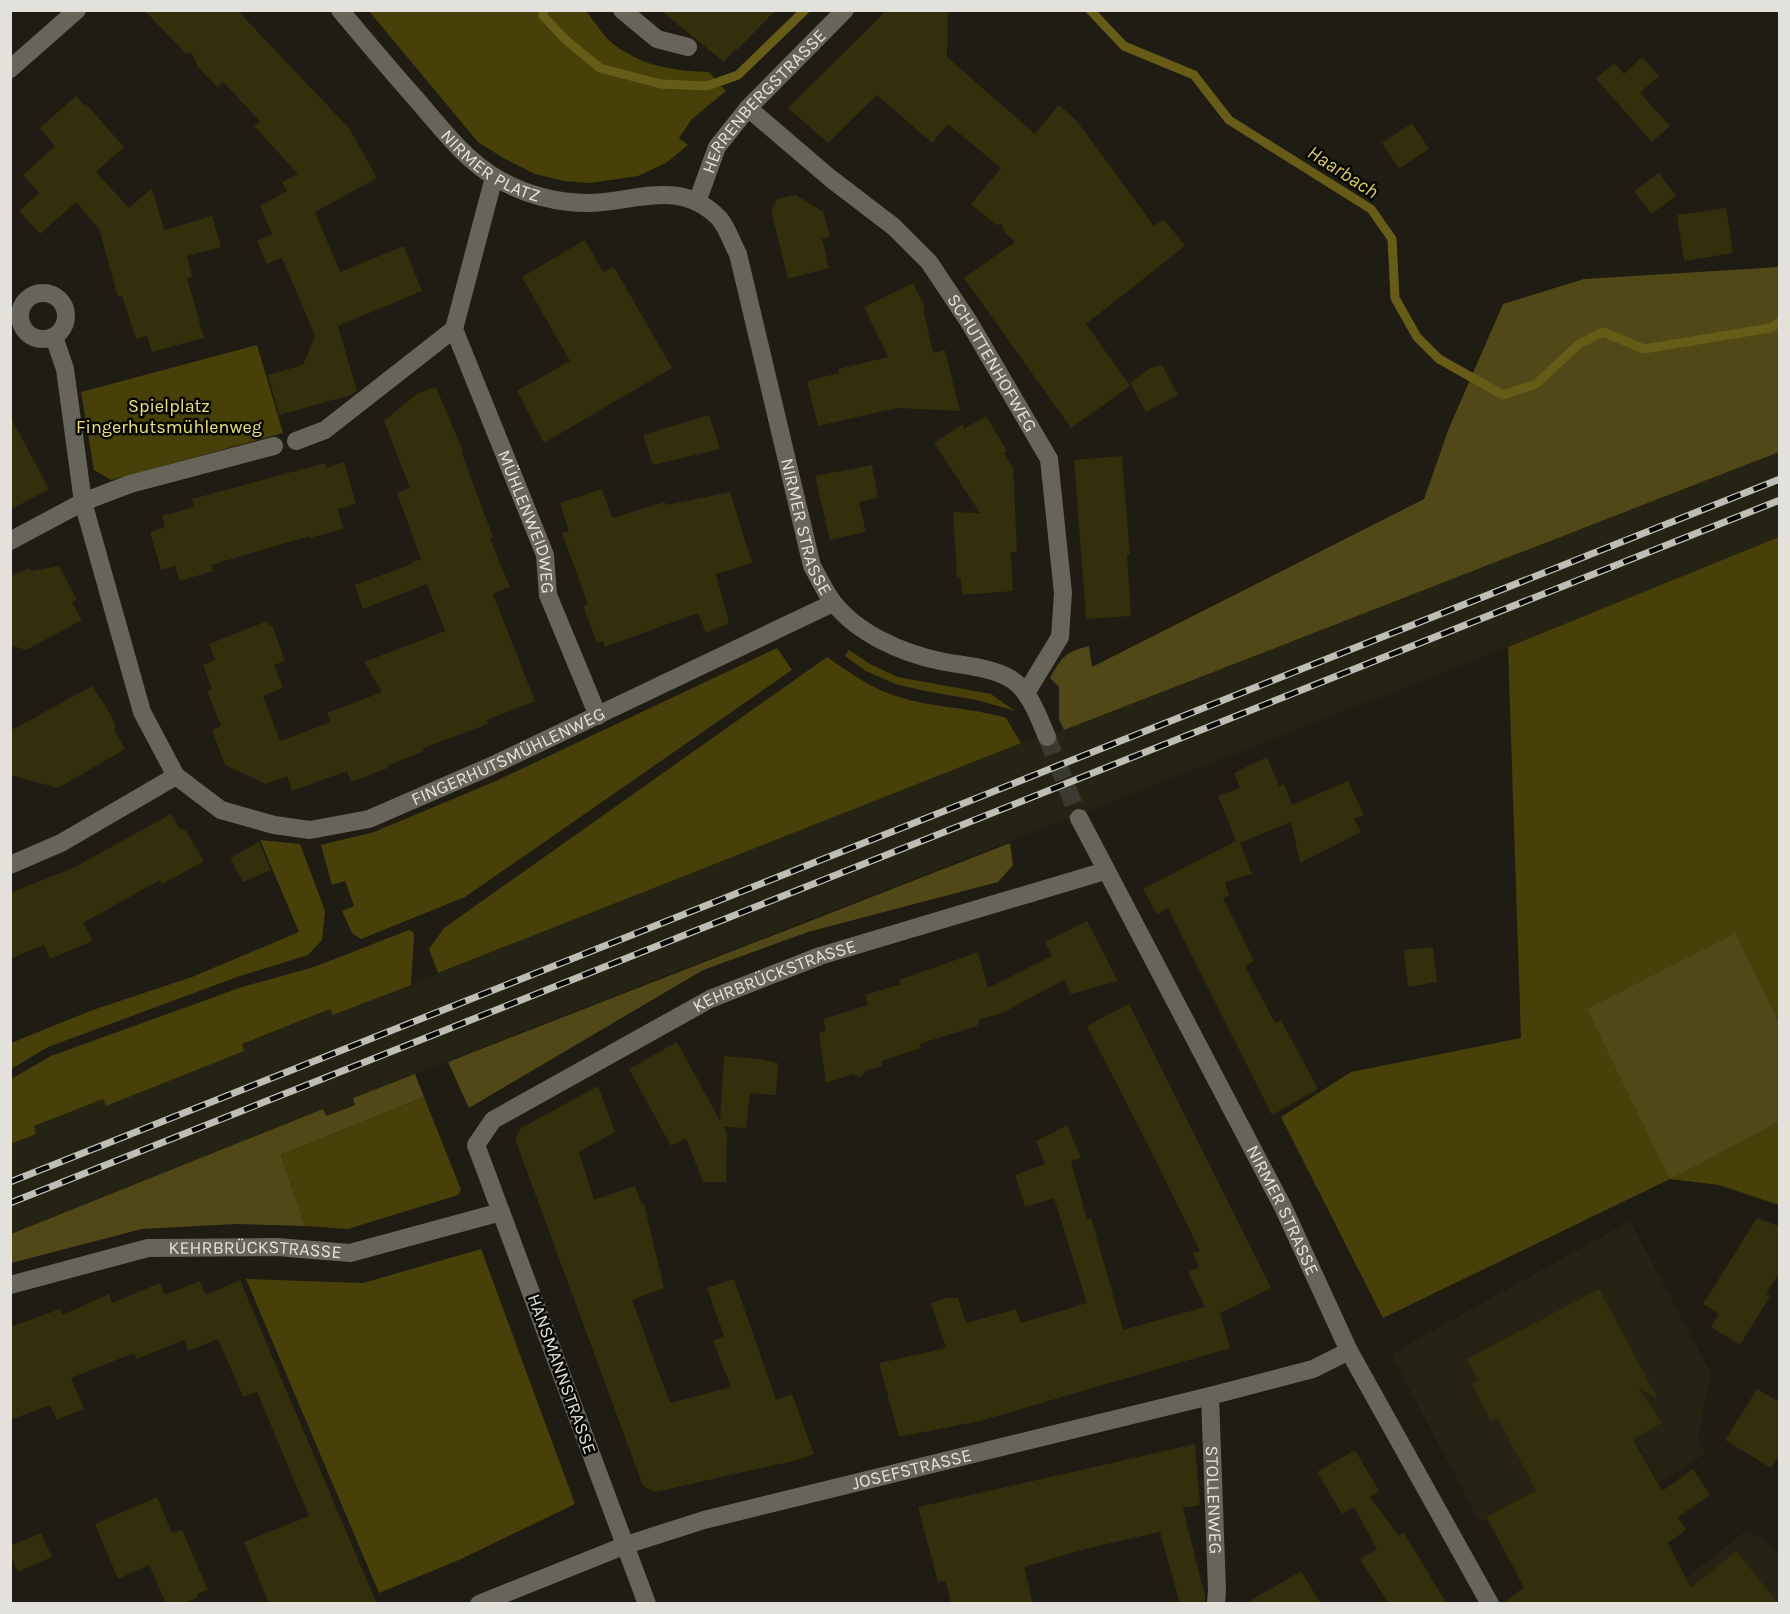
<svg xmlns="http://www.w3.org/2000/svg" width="1790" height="1614" font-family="Karla,sans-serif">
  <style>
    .built { fill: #252313 }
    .green { fill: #484009 }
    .forest { fill: #504816 }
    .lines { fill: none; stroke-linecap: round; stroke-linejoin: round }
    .stream { stroke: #665c18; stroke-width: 9 }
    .building { fill: #332e0b }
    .minor-tunnel { stroke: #3b3a31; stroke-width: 18; stroke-dasharray: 18 9; stroke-linecap: butt }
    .minor { stroke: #67655a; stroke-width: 18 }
    .rail-casing { stroke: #bebdb6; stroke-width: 7 }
    .rail { stroke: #070704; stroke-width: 4.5; stroke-dasharray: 14; stroke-linecap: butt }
    .labels { text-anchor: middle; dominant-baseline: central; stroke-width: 5; stroke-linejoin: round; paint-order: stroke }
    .street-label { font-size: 18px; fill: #e2e1db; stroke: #070704 }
    .park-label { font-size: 18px; fill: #eee082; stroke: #070704 }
    .water-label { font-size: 20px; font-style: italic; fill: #d8c96b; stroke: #070704 }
  </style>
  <rect width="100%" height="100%" fill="#1e1c13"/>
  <!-- built -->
  <path class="built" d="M1779 452V537L1508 647 353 1098 355 1104 326 1116 323 1109 11 1234V1144L36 1134 34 1126 103 1099 106 1106 243 1051 241 1045 331 1009 334 1015 1013 745 1064 730Z
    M1630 1221 1711 1373 1698 1438 1706 1453 1659 1483 1635 1440 1480 1523 1391 1354Z
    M1747 1530 1779 1551V1603L1653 1604Z"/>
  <!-- green -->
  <path class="green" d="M369 11H586C595 22 604 38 616 46 644 67 676 71 709 72L726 91 692 119 679 138 688 145 666 163 638 176 590 183 564 181 535 174 505 159 478 142Z
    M257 345 283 433 111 480 94 470 81 392Z
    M1779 537V1022L1736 933 1670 1178 1779 1122V1205L1719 1185 1670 1179 1383 1318 1281 1117 1351 1072 1521 1038 1508 647Z
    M777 648 792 670 465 897 361 939 352 933 342 911 354 906 345 881 332 885 321 845 374 832 496 781Z
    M849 650 870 664 898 677 991 694 1015 711 977 700 925 691 895 684 866 671 845 656Z
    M827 657C849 672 870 688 896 696 931 708 970 707 1006 718L1021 743 438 973 429 949 444 928Z
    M260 840 300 844 325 911 322 940 308 955 240 976 48 1047 11 1069V1043L90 1011 192 977 299 932Z
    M409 930 413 932 414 937 411 985 333 1015 330 1009 242 1044 244 1051 106 1106 103 1099 34 1126 36 1134 11 1144V1079L51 1056 242 987 314 967Z
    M424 1097 461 1190 458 1195 348 1229 305 1226 281 1155Z
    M481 1249 575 1504 461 1559 379 1593 246 1279 363 1283Z"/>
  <!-- forest -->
  <path class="forest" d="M1779 267V452L1064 730 1059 720V687L1050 678C1061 658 1065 652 1089 646L1092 667 1424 499 1449 428 1503 304 1584 279Z
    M1010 843 1013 865 998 882 808 932 703 970 469 1108 448 1062Z
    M1736 933 1779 1022V1122L1670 1179 1587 1009Z
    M415 1074 424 1097 281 1155 305 1226 236 1224 142 1229 11 1263V1234L323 1109 326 1116 355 1105 353 1098Z"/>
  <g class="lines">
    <!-- stream -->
    <path class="stream" d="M543 10V16L567 41 600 68 661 84 707 86 738 75 805 10
      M1090 10 1124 46 1194 75 1229 120 1371 209 1392 239 1395 298 1417 337 1439 359 1503 395 1536 384 1579 344 1603 332 1644 349 1770 328 1780 322"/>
  </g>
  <!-- building -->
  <path class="building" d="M144 10H237L349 128 377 178 315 212 340 272 404 246 422 291 338 326 357 391 351 395 279 415 268 375 303 365 315 336 282 258 267 264 257 241 272 234 260 206 287 191 282 182 298 174 254 126 260 121 223 82 217 87 198 67 191 52 186 54Z
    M660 10H776L737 50 735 49 724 62Z
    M887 10H948L947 57 1035 134 1059 105 1077 121 1154 226 1164 219 1185 246 1086 324 1130 386 1071 428 964 278 1015 242 1005 233 1002 224 996 225 971 204 1001 168 948 124 932 143 877 95 828 143 788 108Z
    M1642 57 1659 76 1640 93 1670 126 1652 142 1596 79 1614 63 1624 74Z
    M76 96 84 105 86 104 124 147 96 172 129 208 152 188 164 230 212 216 221 247 187 256 192 277 187 278 204 338 152 352 147 336 136 339 122 296 118 297 99 229 76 202 40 234 19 211 39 193 23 175 55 146 40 128Z
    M1412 123 1429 149 1399 169 1382 143Z
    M1659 173 1676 196 1651 214 1634 191Z
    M796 195 823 212 830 237 822 239 829 268 788 279 771 210 777 199Z
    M1726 208 1733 253 1684 261 1677 215Z
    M585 240 603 272 614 267 672 368 544 443 517 391 570 361 522 277Z
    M913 283 925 307 923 308 933 353 945 350 960 411 897 408 818 426 807 381 839 373 838 369 888 357 864 307Z
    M1162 365 1178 395 1146 412 1130 383 1150 368Z
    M436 387 463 451H461L493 537 490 539 510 587 493 594 535 701 487 720 488 724 423 748 424 751 387 766 388 768 351 782 347 771 292 791 287 776 266 784 225 765 212 730 221 726 207 691 212 689 203 665 215 660 209 644 267 621 269 626 272 625 285 661 274 665 283 688 263 696 280 741 331 722 327 713 382 692 364 662 445 631 427 584 363 609 355 585 412 564V562L421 559 397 493 410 488 384 421 418 393Z
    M709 415 720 449 653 465 643 435Z
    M10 416 49 489 10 510Z
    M986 416 1007 451 1004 453 1011 465H1013L1017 552H1011L1013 591 963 595 960 577H957L953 512 980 513 934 443 963 424 964 429Z
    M1122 456 1130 554 1127 555 1131 616 1086 619 1074 460Z
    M344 462 356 504 338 509 343 529 310 538V536L211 565 213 571 180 581 175 566 161 570 150 532 165 527 162 516 194 507 192 499 325 463 326 468Z
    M872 465 878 498 859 502 866 532 830 540 815 476Z
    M602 489 612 518 665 502 666 505 730 492 752 563 716 574 729 623 706 633 698 613 605 647 603 641 597 643 583 606 588 604 562 533 569 531 560 503Z
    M59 566 77 600 72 602 82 620 26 650 10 645V577L29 568 31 571Z
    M92 686 105 705 116 725 114 730 125 749 58 788 10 775V731Z
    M1267 757 1279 786 1284 784 1292 805 1348 781 1364 815 1354 819 1361 832 1300 863 1291 822 1240 843 1252 874 1225 882 1229 895 1223 898 1254 961 1245 966 1275 1023 1281 1020 1318 1089 1272 1115 1168 908 1157 914 1143 889 1236 841 1218 796 1240 788 1234 773Z
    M171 814 179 828 186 831 204 861 162 884 160 880 83 923 93 941 50 959 44 945 10 959V893L73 868Z
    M259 842 271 870 243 882 230 858Z
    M1087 921 1118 981 1071 994 1064 980 1000 1014 980 1019 977 1026 919 1044 921 1048 881 1061 882 1066 865 1071 861 1078 853 1074 826 1083 819 1033 826 1030 823 1019 868 1005 865 995 901 984 899 980 978 952 988 988 1052 956 1045 942Z
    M1433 947 1437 982 1408 987 1404 950Z
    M1129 1004 1271 1288 1220 1313 1230 1348 980 1421 899 1437 879 1363 946 1348 931 1303 947 1298H958L966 1323 1016 1309 1021 1323 1087 1303 1054 1198 1025 1207 1015 1175 1045 1164 1036 1141 1067 1125 1081 1158 1071 1161 1087 1219 1091 1218 1123 1330 1205 1307 1188 1272 1199 1267 1193 1253 1200 1251 1151 1151 1087 1026Z
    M677 1042 720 1121 724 1056 760 1059 778 1063 776 1095 750 1093 746 1128 724 1127 727 1134 726 1182H703L686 1138 671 1146 629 1069Z
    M598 1086 615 1132 579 1152 594 1200 635 1186 642 1205 644 1204 664 1288 632 1300 670 1403 731 1387 713 1341 724 1336 707 1288 734 1279 776 1400 792 1394 814 1454 798 1460 655 1492 643 1486 515 1139 521 1128Z
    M1757 1218 1779 1226V1273L1766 1294 1770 1296 1740 1345 1711 1327 1719 1314 1703 1304Z
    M240 1280 282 1380 377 1604H269L244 1542 309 1516 257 1392 243 1397 218 1339 188 1351 184 1340 137 1359 134 1353 71 1378 84 1409 57 1420 50 1405 10 1420V1327L60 1309 62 1315 109 1294 112 1303 160 1283 165 1295 200 1281 206 1295Z
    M1599 1289 1658 1399 1638 1387 1662 1423 1633 1439 1662 1491 1693 1469 1710 1495 1678 1517 1686 1530 1668 1543 1691 1588 1736 1551 1779 1604H1502L1524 1587 1486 1517 1536 1491 1498 1418 1491 1421 1472 1384 1478 1380 1467 1359Z
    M1757 1389 1779 1402V1455L1771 1468 1725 1440Z
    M1195 1444 1200 1505 1183 1508 1205 1596V1604H1180L1160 1532 1089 1548 1024 1567 1033 1604H951L946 1581 938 1582 918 1507Z
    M1355 1450 1379 1491 1370 1497 1399 1536 1404 1533 1447 1604H1389L1360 1559 1377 1549 1354 1507 1342 1514 1317 1472Z
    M157 1497 172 1533 182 1530 208 1590 197 1594 198 1597 184 1604H166L149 1565 118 1579 95 1524Z
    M41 1533 52 1557 18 1572 10 1554V1546Z
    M1301 1571 1321 1604H1245Z"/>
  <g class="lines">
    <!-- minor-tunnel -->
    <path class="minor-tunnel" d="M1047 737 1079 818"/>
    <!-- minor -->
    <g class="minor">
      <path id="s1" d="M340 10C366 41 391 71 417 100 442 129 464 159 498 179 525 195 558 203 589 203 636 202 679 178 719 218 727 227 732 243 738 254L812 566C819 578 825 592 833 602 858 634 902 653 940 661 964 666 991 667 1011 679 1030 691 1039 718 1047 737"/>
      <path d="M622 10 657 39 688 47"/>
      <path d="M10 69 77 10"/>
      <path id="s2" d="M748 108 830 178 894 227 929 262 969 322 1049 459 1063 593 1060 637 1026 693"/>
      <path id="s3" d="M494 177 454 329 545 555 548 595 598 716"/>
      <path id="s4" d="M697 202 717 147 748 108 845 10"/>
      <circle cx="43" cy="316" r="23"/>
      <path id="s5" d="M54 337 65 369 83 502 142 712 176 776 221 810 274 825 310 830 369 819 491 766 833 603"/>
      <path d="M296 441 325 430 454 329"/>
      <path d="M10 541 83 502 130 484 274 446"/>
      <path id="s6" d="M1079 818 1283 1207 1349 1351 1490 1604"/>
      <path d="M10 865 61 843 176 776"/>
      <path id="s7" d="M10 1285 148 1248 277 1247 350 1253 501 1212"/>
      <path id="s8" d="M1210 1396 1217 1590 1216 1604"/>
      <path id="s9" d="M479 1604 626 1545 704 1520 1210 1396 1313 1369 1349 1351"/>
      <path id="s10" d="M647 1604 476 1145 493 1120 710 999 820 956 1105 871"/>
    </g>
    <defs>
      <path id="rail" d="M10 1182 1780 479
        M10 1203 1780 500"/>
    </defs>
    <!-- rail casing -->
    <use href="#rail" class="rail-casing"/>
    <!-- rail -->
    <use href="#rail" class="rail"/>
  </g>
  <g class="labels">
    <!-- street labels -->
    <g class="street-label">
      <text stroke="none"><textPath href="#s4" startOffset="123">HERRENBERGSTRASSE</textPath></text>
      <text stroke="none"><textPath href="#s1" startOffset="219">NIRMER PLATZ</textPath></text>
      <text stroke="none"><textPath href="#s2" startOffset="357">SCHUTTENHOFWEG</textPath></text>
      <text stroke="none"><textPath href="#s3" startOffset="364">MÜHLENWEIDWEG</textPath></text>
      <text stroke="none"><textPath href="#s1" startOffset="786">NIRMER STRASSE</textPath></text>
      <text stroke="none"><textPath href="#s5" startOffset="819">FINGERHUTSMÜHLENWEG</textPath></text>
      <text stroke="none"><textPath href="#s10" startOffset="837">KEHRBRÜCKSTRASSE</textPath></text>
      <text stroke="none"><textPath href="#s6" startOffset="442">NIRMER STRASSE</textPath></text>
      <text stroke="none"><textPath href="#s7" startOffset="250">KEHRBRÜCKSTRASSE</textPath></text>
      <text transform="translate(562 1374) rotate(70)">HANSMANNSTRASSE</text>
      <text stroke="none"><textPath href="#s9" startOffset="454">JOSEFSTRASSE</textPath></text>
      <text stroke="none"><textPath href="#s8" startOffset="104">STOLLENWEG</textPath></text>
    </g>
    <!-- park labels -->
    <g class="park-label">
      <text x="169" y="406">Spielplatz<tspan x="169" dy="21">Fingerhutsmühlenweg</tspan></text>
    </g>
    <!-- water labels -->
    <g class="water-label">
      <text transform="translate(1343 172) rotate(33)">Haarbach</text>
    </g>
  </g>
  <!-- border -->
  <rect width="1790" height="1614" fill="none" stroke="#e2e1db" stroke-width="24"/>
</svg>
